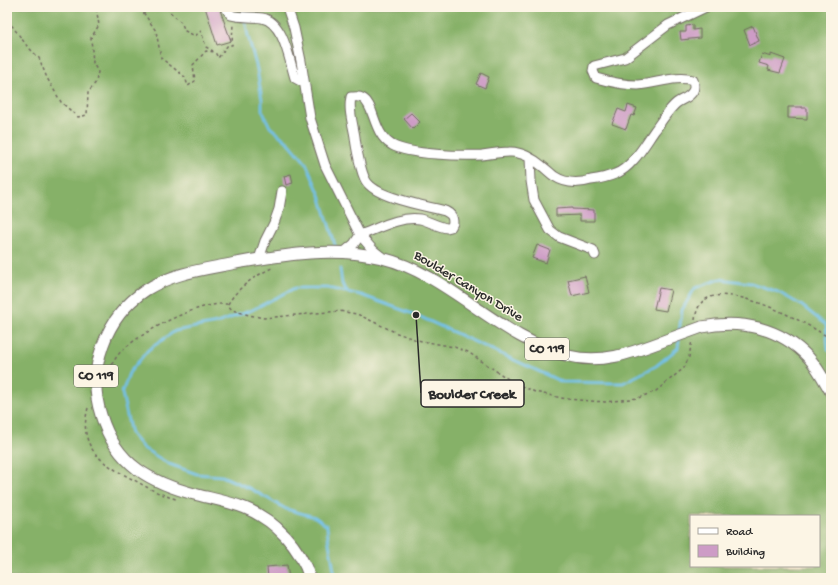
<svg xmlns="http://www.w3.org/2000/svg" width="838" height="585" font-family="'Gochi Hand',sans-serif">
  <style>
    .forest { fill: #86b168; stroke: #586e4a; fill-rule: evenodd }
    .lines { fill: none; stroke-linecap: round; stroke-linejoin: round }
    .stream { stroke: #73c2ee; stroke-width: 2.5 }
    .building { fill: #cd9cc6 }
    .minor-casing { stroke: #726b62; stroke-width: 11 }
    .major-casing { stroke: #726b62; stroke-width: 13 }
    .path { stroke: #726b62; stroke-width: 1.5; stroke-dasharray: 3 3; stroke-linecap: butt }
    .minor { stroke: #fff; stroke-width: 9 }
    .major { stroke: #fff; stroke-width: 11 }
    .major-bridge-casing { stroke: #726b62; stroke-width: 13; stroke-linecap: butt }
    .major-bridge { stroke: #fff; stroke-width: 11 }
    .labels { text-anchor: middle; dominant-baseline: central; stroke-width: 3; stroke-linejoin: round; paint-order: stroke }
    .shield { fill: #fcf5e5; stroke: #6a6863; stroke-width: 1 }
    .shield-label { font-size: 13px; font-weight: bold; fill: #2b2b2b }
    .street-label { font-size: 14px; fill: #2b2b2b; stroke: #fcf5e5 }
    .leader { fill: none; stroke: #2b2b2b; stroke-width: 1.5 }
    .callout-dot { fill: #2b2b2b; stroke: #fcf5e5; stroke-width: 1.5 }
    .callout { fill: #fcf5e5; stroke: #2b2b2b; stroke-width: 1.5 }
    .callout-label { font-size: 15px; text-anchor: middle; font-weight: bold; fill: #2b2b2b }
  </style>
  <rect width="100%" height="100%" fill="#fcf5e5"/>
  <filter id="ink" filterUnits="userSpaceOnUse"><feTurbulence type="fractalNoise" baseFrequency=".025" numOctaves="2"/><feDisplacementMap in="SourceGraphic" scale="8" xChannelSelector="R" yChannelSelector="G"/><feConvolveMatrix kernelMatrix="1 2 1 2 8 2 1 2 1" color-interpolation-filters="sRGB"/></filter>
  <filter id="wash" filterUnits="userSpaceOnUse"><feTurbulence type="fractalNoise" baseFrequency=".012" numOctaves="4" result="noise"/><feDisplacementMap in="SourceGraphic" scale="16" xChannelSelector="R" yChannelSelector="G"/><feGaussianBlur stdDeviation="0.9" result="paint"/><feColorMatrix in="noise" values="0 0 0 0 0 0 0 0 0 0 0 0 0 0 0 0 0 1.4 0 .05"/><feComposite in="paint" operator="in"/></filter>
  <g filter="url(#wash)">
    <rect width="100%" height="100%" fill="#f5e3c8"/>
    <!-- forest -->
    <path class="forest" d="M7 7H831V578H7ZM691 516H819V566H691Z"/>
    <g class="lines">
      <!-- stream -->
      <path class="stream" d="M243 7 244 14
        M245 19 248 36 257 69 262 100V110L270 127 290 144 306 163 320 195 335 245
        M340 269 342 284 348 292
        M679 332 682 310 695 288 720 279 751 283 778 292 801 305 826 325 828 349 831 352
        M335 578C333 560 328 544 327 526L315 517 286 509 251 489 222 476 197 474 169 464 143 448 131 434 122 393 129 373 148 350 175 331 217 323 252 310 295 288H328L361 295 416 315 562 382 623 383 656 366 678 348 679 339"/>
    </g>
    <g id="blocks">
      <!-- building -->
      <path class="building" d="M205 7H219L231 41 217 45Z
        M693 25V30L700 29V38L681 40 680 32H686V26Z
        M753 26 759 41 750 45 744 30Z
        M762 54 771 57V54L785 59 780 73 768 70 769 66 759 63Z
        M481 73 489 77 485 88 476 84Z
        M628 105 637 108 634 116 631 115 626 129 612 124 618 109 626 112Z
        M788 107H802V108H807V119L788 118Z
        M411 113 420 122 413 129 404 119Z
        M291 174 293 183 286 185 284 176Z
        M572 208V209L594 210V221H580V215L556 216V209Z
        M537 245 550 250 546 263 532 258Z
        M585 276 589 292 572 296 568 280Z
        M659 288 671 290 666 311 654 309Z
        M287 565 289 578H268L267 567Z"/>
    </g>
  </g>
  <g filter="url(#ink)">
    <use href="#blocks" fill-opacity="0" stroke="#726b62" stroke-width="1"/>
    <g class="lines">
      <defs>
        <path id="minor" d="M225 7 231 15C241 18 252 16 262 18 284 22 289 60 295 78L304 83
          M287 7 294 28 301 61 310 118 325 165 360 235 373 250 383 258
          M530 158 531 181 534 200 550 230 559 237 593 250 595 255
          M343 253 354 244 360 235C379 228 400 216 420 219 429 221 438 227 447 228L451 227 453 223C453 216 451 214 445 211 427 206 376 198 366 181 361 173 356 147 355 137 353 124 348 110 351 97 355 97 359 96 362 98 375 104 372 133 392 145 410 155 462 156 482 155 491 154 500 152 509 152 520 151 534 159 542 166 546 169 550 173 554 176 566 184 578 184 591 180 599 179 608 177 615 174 632 168 645 144 655 130 661 122 670 107 678 102 684 98 689 98 693 91 695 87 694 84 693 80 675 75 657 84 638 85 624 85 610 82 596 78L593 71 594 66 625 58 668 25 706 7
          M259 259 265 241 274 223 279 209 282 191"/>
        <path id="major" d="M702 327C741 319 781 328 809 358 818 368 824 380 831 392
          M310 578C300 547 275 520 245 508 230 502 214 499 198 495 151 483 116 465 101 415 86 369 106 316 146 290 172 273 206 269 236 263 283 255 334 246 382 258 451 275 499 339 569 356 604 365 636 351 669 339"/>
      </defs>
      <!-- minor casing -->
      <use href="#minor" class="minor-casing"/>
      <!-- major casing -->
      <use href="#major" class="major-casing"/>
      <!-- path -->
      <path class="path" d="M142 7 143 12 156 31 161 58 185 77 188 86 195 81 193 65 206 51 215 52 218 58 228 45H232L233 23
        M167 7 171 13 181 22 185 31 195 36 201 31 206 47 213 51
        M7 21 13 27 27 46 39 58 47 78 61 102 78 117 87 115 88 93 96 82 98 72 93 63 91 38 99 25 96 7
        M228 304C238 287 256 275 274 267
        M695 320C696 311 699 302 708 298 737 285 807 323 831 339
        M109 370C113 362 118 353 126 347 148 329 198 302 227 304L232 310 249 315 264 318 339 311 357 314 397 333 417 340 454 347 468 352 514 383 535 392 566 399 605 402 638 398 656 391 684 368 689 357 692 340
        M88 408C77 449 103 464 134 480 148 488 161 495 176 499"/>
      <!-- minor -->
      <use href="#minor" class="minor"/>
      <!-- major -->
      <use href="#major" class="major"/>
      <defs>
        <path id="major-bridge" d="M669 339 702 327"/>
      </defs>
      <!-- major-bridge casing -->
      <use href="#major-bridge" class="major-bridge-casing"/>
      <!-- major-bridge -->
      <use href="#major-bridge" class="major-bridge"/>
    </g>
  </g>
  <g class="labels">
    <!-- shield labels -->
    <g class="shield">
      <rect x="525" y="338" width="44" height="22" rx="3"/>
      <rect x="74" y="365" width="44" height="22" rx="3"/>
    </g>
    <g class="shield-label">
      <text x="547" y="349">CO 119</text>
      <text x="96" y="376">CO 119</text>
    </g>
    <!-- street labels -->
    <g class="street-label">
      <text transform="translate(468 287) rotate(31)">Boulder Canyon Drive</text>
    </g>
  </g>
  <!-- callouts -->
  <path class="leader" d="M416 315L421 393"/>
  <circle class="callout-dot" cx="416" cy="315" r="4"/>
  <rect class="callout" x="421" y="380" width="103" height="27" rx="4"/>
  <g class="callout-label">
    <text x="472" y="398">Boulder Creek</text>
  </g>
  <!-- margin -->
  <rect width="838" height="585" fill="none" stroke="#fcf5e5" stroke-width="24"/>
  <!-- legend -->
  <rect x="690" y="515" width="130" height="52" fill="#fcf5e5" stroke="#a8a49b"/>
  <rect x="698" y="528" width="20" height="6" fill="#ffffff" stroke="#a8a49b"/>
  <text x="726" y="535" font-size="12" fill="#2b2b2b">Road</text>
  <rect x="698" y="545" width="20" height="12" fill="#cd9cc6" stroke="#a8a49b"/>
  <text x="726" y="555" font-size="12" fill="#2b2b2b">Building</text>
</svg>
